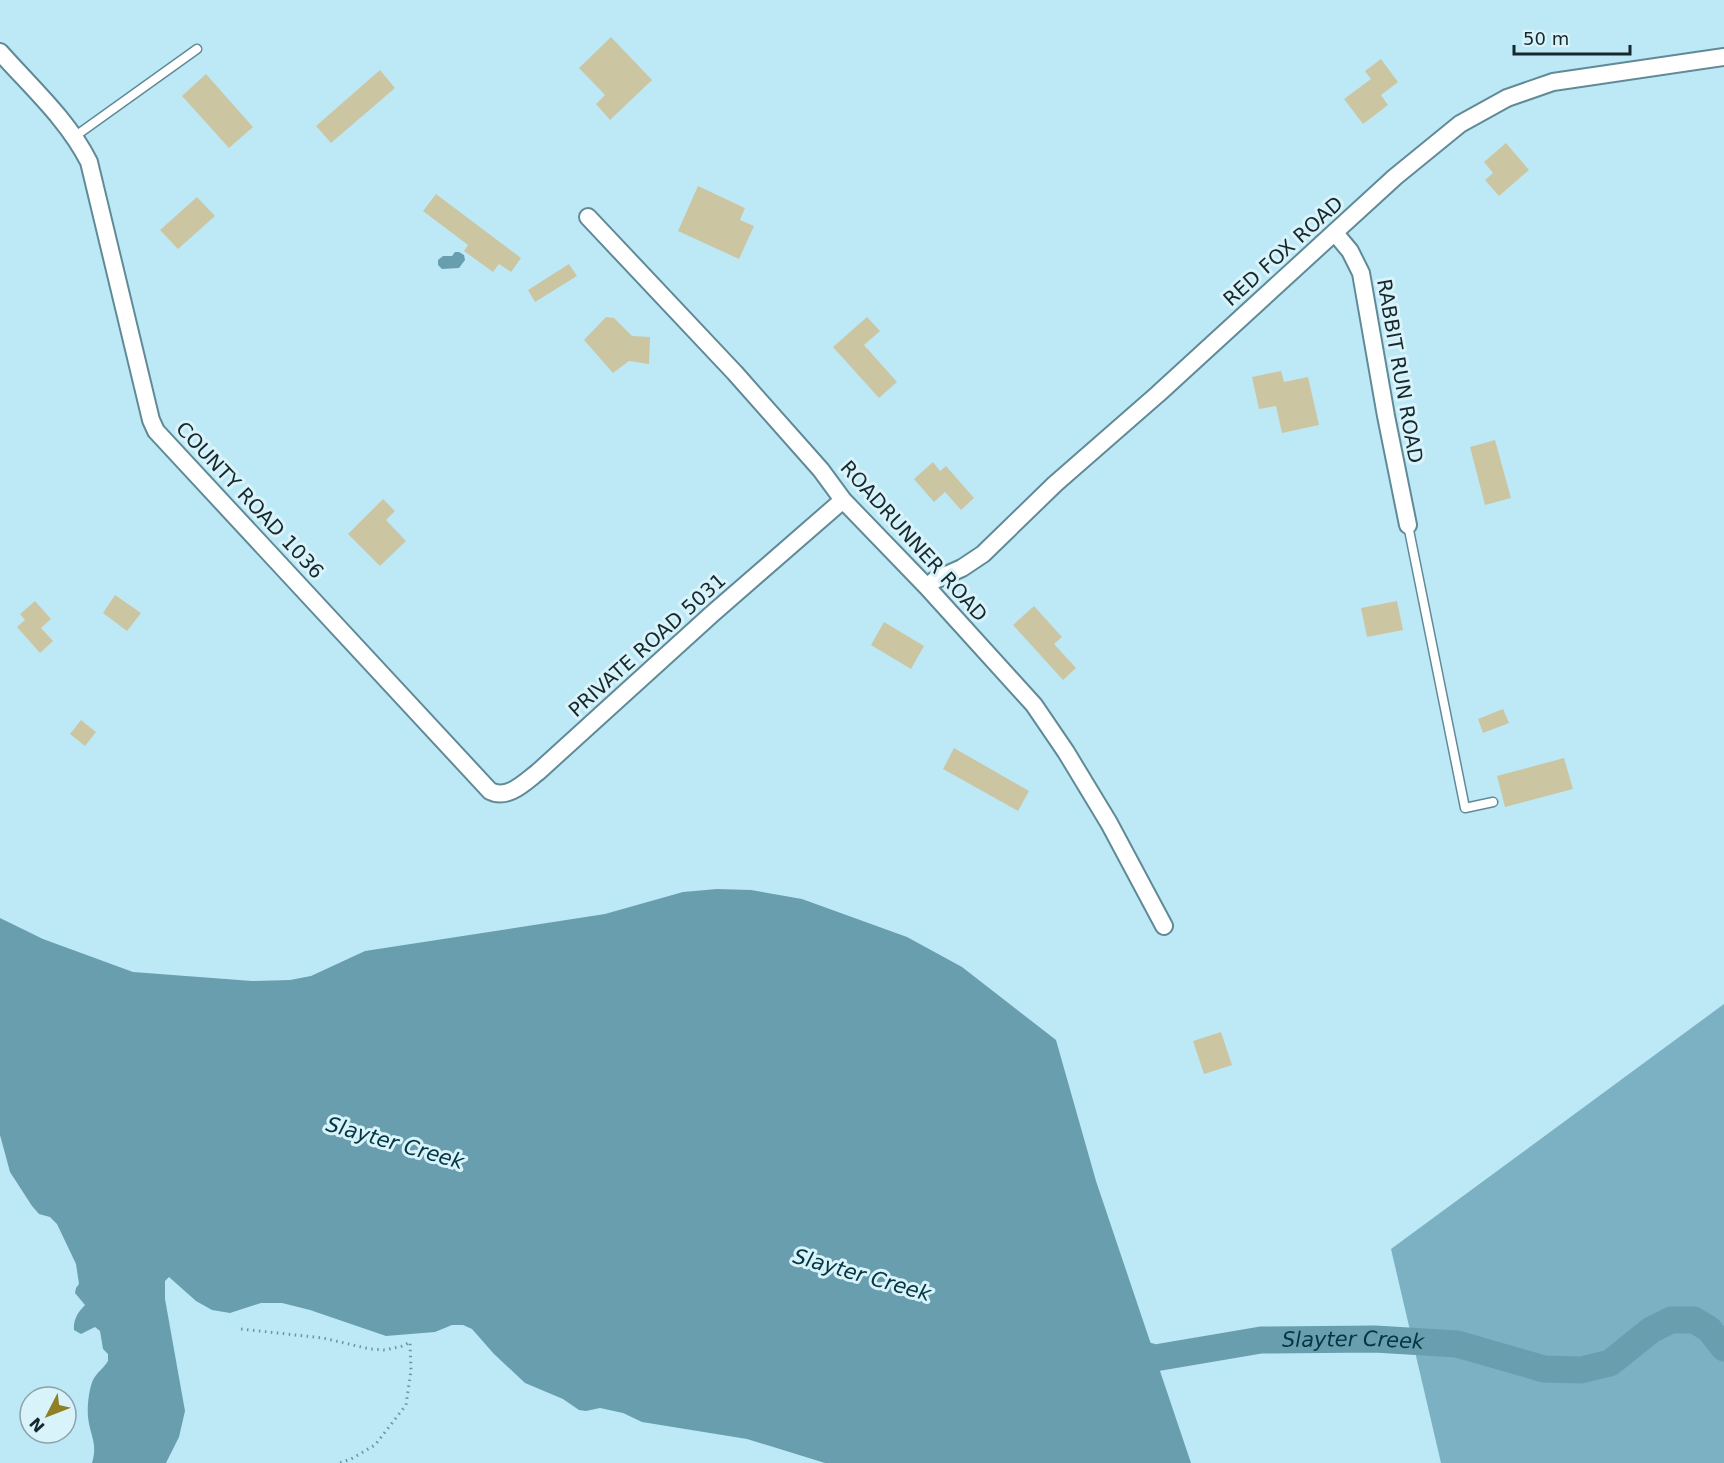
<svg xmlns="http://www.w3.org/2000/svg" width="1724" height="1463" font-family="'DejaVu Sans',sans-serif">
  <style>
    .forest { fill: #7bb1c2 }
    .water { fill: #699eaf }
    .lines { fill: none; stroke-linecap: round; stroke-linejoin: round }
    .river { stroke: #699eaf; stroke-width: 27 }
    .building { fill: #ccc5a2 }
    .lane-casing { stroke: #618a97; stroke-width: 11 }
    .street-casing { stroke: #618a97; stroke-width: 20 }
    .path { stroke: #72929c; stroke-width: 3; stroke-dasharray: 1.5 4.5; stroke-linecap: butt }
    .lane { stroke: #fff; stroke-width: 8 }
    .street { stroke: #fff; stroke-width: 16 }
    .labels { text-anchor: middle; dominant-baseline: central; stroke-width: 6; stroke-linejoin: round; paint-order: stroke }
    .street-label { font-size: 20px; fill: #17282d; stroke: #d9f3fb }
    .water-label { font-size: 21px; font-style: italic; fill: #013642; stroke: #d9f3fb }
  </style>
  <rect width="100%" height="100%" fill="#bde9f7"/>
  <!-- forest -->
  <path class="forest" d="M1724 1004V1463H1441L1391 1249Z"/>
  <!-- water -->
  <path class="water" d="M455 252H459L464 255 465 260 459 268 442 269 438 265V260L443 256H452Z
    M717 889 751 890 802 899 907 937 962 967 1056 1040 1096 1181 1191 1463H825L747 1439 642 1422 623 1413 600 1408 586 1411 579 1410 563 1399 525 1383 494 1354 472 1329 463 1325H452L435 1332 386 1336 310 1310 282 1303H261L230 1313 212 1310 196 1301 169 1277 165 1281V1299L185 1411 179 1437 166 1463H92C98 1443 90 1436 88 1417 87 1406 89 1389 93 1380 97 1372 104 1368 108 1361V1354L103 1349 100 1331 95 1327 81 1334 74 1330C73 1320 78 1312 85 1305L75 1293 76 1288 79 1284 76 1264 57 1224 50 1217 39 1214 32 1206 10 1172 0 1135V918L43 939 133 972 252 981 290 980 311 976 365 951 605 914 683 892Z"/>
  <g class="lines">
    <!-- river -->
    <path class="river" id="s1" d="M1119 1348 1155 1358 1261 1340 1375 1339 1457 1344 1544 1369 1581 1370 1610 1363 1651 1330 1671 1320H1694L1709 1329 1724 1348"/>
  </g>
  <!-- building -->
  <path class="building" d="M611 37 652 80 610 120 596 104 605 95 579 68Z
    M1381 59 1398 82 1381 95 1388 105 1363 124 1344 99 1371 79 1365 71Z
    M380 70 395 88 331 143 316 126Z
    M206 74 253 127 229 148 182 96Z
    M1506 143 1529 170 1499 196 1485 180 1493 173 1484 162Z
    M698 186 745 208 740 220 754 226 739 259 678 231Z
    M436 194 521 258 511 272 499 264 493 272 464 251 468 245 423 211Z
    M197 197 215 216 178 249 160 230Z
    M569 264 577 276 535 302 528 290Z
    M606 317 614 318 632 336 650 337 649 364 629 361 613 373 584 340Z
    M867 317 880 331 864 345 897 382 879 398 833 347Z
    M1281 371 1284 382 1308 377 1319 425 1282 433 1276 406 1259 409 1252 377Z
    M1495 440 1511 498 1485 505 1470 447Z
    M933 462 940 471 946 466 974 498 961 510 945 492 934 502 914 479Z
    M383 499 395 511 386 520 406 541 380 566 348 534Z
    M115 595 141 613 127 631 103 613Z
    M35 601 51 619 41 628 53 641 40 653 17 627 25 620 20 614Z
    M1397 601 1403 630 1367 637 1361 608Z
    M1034 606 1062 637 1054 644 1076 668 1063 680 1013 625Z
    M884 622 924 646 911 669 871 645Z
    M1503 709 1509 723 1483 733 1478 719Z
    M81 720 96 732 85 746 70 734Z
    M954 748 1029 791 1018 811 943 769Z
    M1564 758 1573 789 1505 807 1497 776Z
    M1221 1032 1232 1065 1204 1074 1193 1041Z"/>
  <g class="lines">
    <defs>
      <path id="lane" d="M74 137 197 49
        M1408 525 1465 808 1493 802"/>
      <path id="street" d="M0 52C31 87 68 120 89 162L151 420 156 431 490 791C508 800 525 782 538 772L712 614 843 500
        M588 217 735 373 821 470 843 500 927 587 1034 705 1066 752 1109 823 1164 926
        M1335 233 1350 251 1361 273 1386 416 1408 525
        M927 587 935 580 962 568 983 554 1055 484 1158 394 1395 177 1460 124 1507 98 1553 82 1724 57"/>
    </defs>
    <!-- lane casing -->
    <use href="#lane" class="lane-casing"/>
    <!-- street casing -->
    <use href="#street" class="street-casing"/>
    <!-- path -->
    <path class="path" d="M241 1329 323 1338 370 1349 385 1350 403 1346 410 1342 411 1370 406 1405 375 1445 351 1459 339 1463"/>
    <!-- lane -->
    <use href="#lane" class="lane"/>
    <!-- street -->
    <use href="#street" class="street"/>
  </g>
  <g class="labels">
    <!-- street labels -->
    <g class="street-label">
      <text transform="translate(1283 251) rotate(-42)">RED FOX ROAD</text>
      <text transform="translate(1400 371) rotate(80)">RABBIT RUN ROAD</text>
      <text transform="translate(250 500) rotate(47)">COUNTY ROAD 1036</text>
      <text transform="translate(914 541) rotate(48)">ROADRUNNER ROAD</text>
      <text transform="translate(647 645) rotate(-42)">PRIVATE ROAD 5031</text>
    </g>
    <!-- water labels -->
    <g class="water-label">
      <text transform="translate(395 1143) rotate(16)">Slayter Creek</text>
      <text transform="translate(862 1275) rotate(16)">Slayter Creek</text>
      <text stroke="none"><textPath href="#s1" startOffset="237">Slayter Creek</textPath></text>
    </g>
  </g>
  <!-- north arrow -->
  <g transform="translate(48 1415) rotate(228)"><circle r="28" fill="#d9f3fb" stroke="#8ba2a9" stroke-width="1.5"/>
  <path d="M0-4.5L10 22L0 15L-10 22Z" fill="#8f7f25"/>
  <text y="-9" font-size="16" font-weight="bold" text-anchor="middle" fill="#17282d">N</text>
  </g>
  <!-- scale -->
  <path d="M1514 45v9h116v-9" fill="none" stroke="#17282d" stroke-width="3"/>
  <text x="1523" y="45" font-size="18" fill="#17282d" stroke="#d9f3fb" stroke-width="4.5" paint-order="stroke">50 m</text>
</svg>
